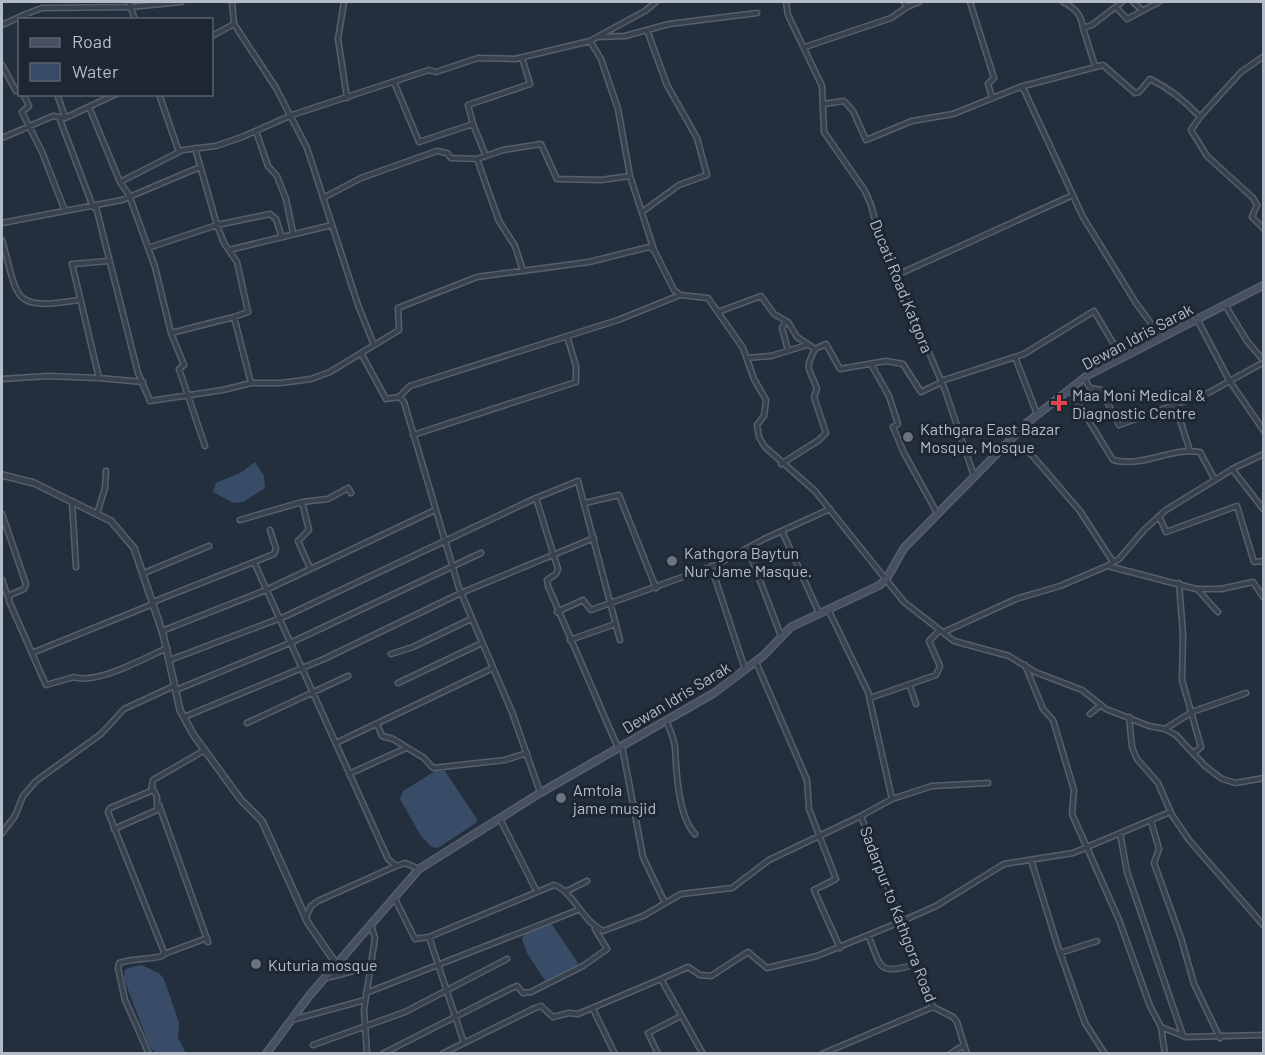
<svg xmlns="http://www.w3.org/2000/svg" width="1265" height="1055" font-family="Barlow,sans-serif">
  <style>
    .water { fill: #394c67 }
    .lines { fill: none; stroke-linecap: round; stroke-linejoin: round }
    .minor-casing { stroke: #565f6c; stroke-width: 7 }
    .tertiary-casing { stroke: #565f6c; stroke-width: 8 }
    .secondary-casing { stroke: #565f6c; stroke-width: 9 }
    .minor { stroke: #38414e; stroke-width: 4 }
    .tertiary { stroke: #38414e; stroke-width: 5 }
    .secondary { stroke: #465061; stroke-width: 6 }
    .health-dot { fill: #e0444e; stroke: #1d2633; stroke-width: 2 }
    .worship-dot { fill: #6b7280; stroke: #1d2633; stroke-width: 2 }
    .labels { text-anchor: middle; dominant-baseline: central; stroke-width: 6; stroke-linejoin: round; paint-order: stroke }
    .street-label { font-size: 16px; fill: #b4bcc9; stroke: #1d2633 }
    .poi-label { font-size: 16px; fill: #b4bcc9; stroke: #1d2633; text-anchor: start }
  </style>
  <rect width="100%" height="100%" fill="#242f3e"/>
  <!-- water -->
  <path class="water" d="M255 462 264 476 265 488 243 502 234 503 213 492 216 483 242 472Z
    M437 770 445 771 477 819V822L438 848 432 847 421 836 400 799 403 791Z
    M551 923 578 963 575 968 546 982 527 953 522 939 524 934Z
    M141 965 159 973 164 979 179 1023 178 1038 186 1053H155L149 1045 124 979 125 969Z"/>
  <g class="lines">
    <defs>
      <path id="minor" d="M129 2 135 20
        M344 2 338 39 347 98
        M786 2 788 15 822 86 824 132 865 191 871 205 879 235 945 390 974 476
        M904 2 907 7 919 2
        M970 2 994 78 988 84 992 97
        M1063 2C1075 8 1081 14 1083 28
        M1133 2 1141 9
        M1116 7 1127 19 1159 2
        M28 20 26 14 42 8 131 7 181 2
        M234 24 276 88 307 148 358 305 374 345
        M2 25 26 14
        M212 36 234 24 232 2
        M599 37 625 36 669 24 757 13
        M590 41 601 59 618 109 630 176 654 250 674 290 680 295 708 298 743 348 754 379 766 400 764 416 757 425 759 437 765 447 815 491 904 602 954 641 1009 656 1035 672 1082 690 1106 709 1149 726 1165 729 1176 735 1205 766 1222 779 1236 783 1264 778
        M805 47 891 18 907 7
        M2 65 16 91 20 92
        M1095 66 1083 28 1092 25 1122 2
        M394 82 419 142 473 124 485 154
        M1020 87 1024 90 1083 217 1136 303 1161 337
        M23 94 29 106 22 112 42 152 65 211
        M57 94 65 117
        M159 94 179 152
        M823 104 844 101 853 111 866 140 912 121 953 114 1020 87 1103 65 1135 93 1139 92 1150 79C1169 88 1186 102 1200 117L1191 130 1207 156 1253 198 1257 205 1252 217 1264 229
        M89 107 120 182 129 195 155 267 171 333 184 365 179 369 205 446
        M59 117 93 207
        M1200 117 1241 72 1264 56
        M473 124 468 105 530 84 522 58
        M256 131 268 166 277 176 286 199 293 233
        M2 138 53 116 65 118 116 94
        M195 148 217 225 224 243 237 262 248 312 234 317
        M477 159 503 150 541 144 557 179 601 180 630 176
        M120 182 183 150 216 146 242 137 292 115 429 70 436 72 478 58 515 59 590 41 645 11 656 2
        M323 198 361 178 437 151 447 153 451 158 477 159 499 221 515 246 523 271
        M96 207 138 373 150 401 223 390 251 383H281L311 379 330 372 399 330 398 308 477 277 589 262 649 247 654 250
        M642 212 679 185 707 175 697 138 667 85 647 30
        M2 223 122 200 200 167
        M2 240C19 299 10 311 79 300
        M148 248 217 225 270 214 276 219 281 235
        M229 250 332 225
        M109 261 72 264 99 378 143 382
        M897 275 1073 195
        M1225 305 1247 341 1264 361
        M718 312 761 296 774 314 788 322 797 337 815 349 826 344 840 369 886 361 903 364 921 392 942 382
        M1197 319 1229 380 1264 431
        M786 321 782 328 788 350
        M171 333 234 317 251 383
        M361 353 386 399 399 397 404 402 459 588 512 712 540 792
        M1015 357 1037 414
        M747 358 771 356 807 345
        M871 364 889 396 898 424 893 427 904 453 937 513
        M1084 378 1090 388 1101 390 1119 425 1210 392 1264 362
        M2 379 48 376 99 378
        M941 381 1024 354 1094 311 1122 358
        M1070 390 1113 460C1143 468 1171 447 1200 452L1215 480
        M399 397 410 386 618 320 680 295
        M1175 404 1190 451
        M413 435 576 382V366L567 336
        M1000 451 1023 450 1031 454 1080 511 1113 562
        M781 464 819 440 826 433 814 397 817 389C809 366 804 371 815 349
        M1232 469 1264 510
        M536 498 558 569 556 574 547 580 548 586 618 748
        M72 502 76 567
        M585 503 619 495 656 588
        M2 514 26 584 24 589 10 595 9 601 46 685 74 677C96 685 145 658 167 648
        M97 514 105 488 106 471
        M1159 516 1166 532 1237 506 1254 562 1264 561
        M240 520 302 502
        M782 531 819 613
        M748 549 781 636
        M254 562 274 554 276 549 270 530
        M711 566 745 669
        M1108 566 1196 589H1221L1253 582 1264 598
        M310 568 298 541 309 530 302 502 328 499 348 488 351 493
        M144 573 209 546
        M2 580 8 597
        M1179 583 1183 635 1182 680 1201 747 1194 753
        M1197 589 1218 612
        M153 602 254 562 388 859 396 866
        M828 609 868 692 892 799 861 816 933 1007 953 1017 957 1022 967 1054
        M557 612 583 600 591 610 716 565 764 539 830 509
        M162 631 266 590 435 510
        M944 632 1016 599 1060 586 1107 566 1119 559 1144 530 1166 510 1236 467 1264 454
        M570 640 615 624
        M32 653 153 604
        M391 654 413 647 471 619
        M170 660 286 616 536 498 578 481 620 640
        M756 662 807 780 809 809 836 879 814 890 840 948
        M1025 665 1043 709 1053 720 1074 790 1072 814 1119 920 1150 1006 1161 1027 1165 1054
        M398 683 482 643
        M910 686 916 704
        M176 690 290 643 481 553
        M870 698 936 675 940 666 929 641 940 630
        M1090 714 1101 705
        M184 717 324 659 461 593 594 538
        M1129 717 1132 747 1137 759 1158 783 1172 815 1189 840 1264 926
        M666 720C669 728 674 738 675 747 676 769 678 817 695 834
        M247 723 348 676
        M377 724 382 736 393 739 424 758 433 768 505 760 527 753
        M1165 729 1192 712 1246 693
        M336 743 493 668
        M622 746 643 857 665 903
        M349 774 406 748
        M892 799 932 786 988 783
        M159 805 208 942
        M500 819 537 892
        M1151 821 1159 849 1154 863 1181 938 1194 984 1220 1038
        M114 829 157 810V797L152 787
        M2 833 15 816 23 796 36 781 101 734 124 709 174 686
        M1120 833 1127 872 1183 1036
        M1031 860 1058 947 1085 1023 1105 1054
        M565 892 587 881
        M394 897 415 939 429 937 554 885C572 890 582 921 603 931L643 916 681 894 732 888 769 860 861 816
        M306 917 311 906 318 901 396 866 405 863 419 869
        M868 935C882 968 877 976 916 964
        M429 937 464 1043 535 1008 541 1006 553 1017 569 1013 578 1014 661 979 703 1054
        M1060 953 1097 941
        M164 954 207 938
        M326 978 369 967
        M661 979 688 967 700 975 711 976 748 952 767 968 817 956 900 922 936 906 1004 864 1073 853 1170 812
        M366 993 578 910
        M593 1009 615 1054
        M292 1020 365 1000
        M1161 1027 1186 1037 1264 1035
        M313 1045 405 1012 507 959
        M149 1054 125 1000 118 968 119 963C133 958 148 960 162 956L164 952 108 812 110 808 151 791 153 780 205 750
        M367 1054 364 1010 375 938 371 925
        M382 1054 512 988 517 986 523 993 531 992 583 966 607 949 595 929
        M442 1054 464 1043
        M658 1054 648 1033 681 1016
        M822 1054 933 1007
        M950 1054 964 1045"/>
      <path id="tertiary" d="M2 475 34 483 111 521 134 548 163 634 180 710 193 734 241 800 262 821 308 923 337 965"/>
      <path id="secondary" d="M266 1054 309 996 419 869 540 793 714 693 764 655 791 627 880 585 887 578 904 548 1028 422 1088 375 1264 285"/>
    </defs>
    <!-- minor casing -->
    <use href="#minor" class="minor-casing"/>
    <!-- tertiary casing -->
    <use href="#tertiary" class="tertiary-casing"/>
    <!-- secondary casing -->
    <use href="#secondary" class="secondary-casing"/>
    <!-- minor -->
    <use href="#minor" class="minor"/>
    <!-- tertiary -->
    <use href="#tertiary" class="tertiary"/>
    <!-- secondary -->
    <use href="#secondary" class="secondary"/>
  </g>
  <!-- markers -->
  <path class="health-dot" d="M1056 394h6v6h6v6h-6v6h-6v-6h-6v-6h6z"/>
  <g class="worship-dot">
    <circle cx="908" cy="437" r="6"/>
    <circle cx="672" cy="561" r="6"/>
    <circle cx="561" cy="798" r="6"/>
    <circle cx="256" cy="964" r="6"/>
  </g>
  <g class="labels">
    <!-- street labels -->
    <g class="street-label">
      <text transform="translate(902 286) rotate(68)">Ducati Road,Katgora</text>
      <text transform="translate(1137 336) rotate(-28)">Dewan Idris Sarak</text>
      <text transform="translate(676 697) rotate(-31)">Dewan Idris Sarak</text>
      <text transform="translate(899 914) rotate(69)">Sadarpur to Kathgora Road</text>
    </g>
    <!-- poi labels -->
    <g class="poi-label">
      <text x="1072" y="394">Maa Moni Medical &amp;<tspan x="1072" dy="18">Diagnostic Centre</tspan></text>
      <text x="920" y="428">Kathgara East Bazar<tspan x="920" dy="18">Mosque, Mosque</tspan></text>
      <text x="684" y="552">Kathgora Baytun<tspan x="684" dy="18">Nur Jame Masque.</tspan></text>
      <text x="573" y="789">Amtola<tspan x="573" dy="18">jame musjid</tspan></text>
      <text x="268" y="964">Kuturia mosque</text>
    </g>
  </g>
  <!-- border -->
  <rect width="1265" height="1055" fill="none" stroke="#b4bcc9" stroke-width="6"/>
  <!-- legend -->
  <rect x="18" y="18" width="195" height="78" fill="#1d2633" stroke="#59626f" stroke-width="1.5"/>
  <rect x="30" y="38" width="30" height="9" fill="#465061" stroke="#59626f" stroke-width="1.5"/>
  <text x="72" y="48" font-size="18" fill="#b4bcc9">Road</text>
  <rect x="30" y="63" width="30" height="18" fill="#394c67" stroke="#59626f" stroke-width="1.5"/>
  <text x="72" y="78" font-size="18" fill="#b4bcc9">Water</text>
</svg>
